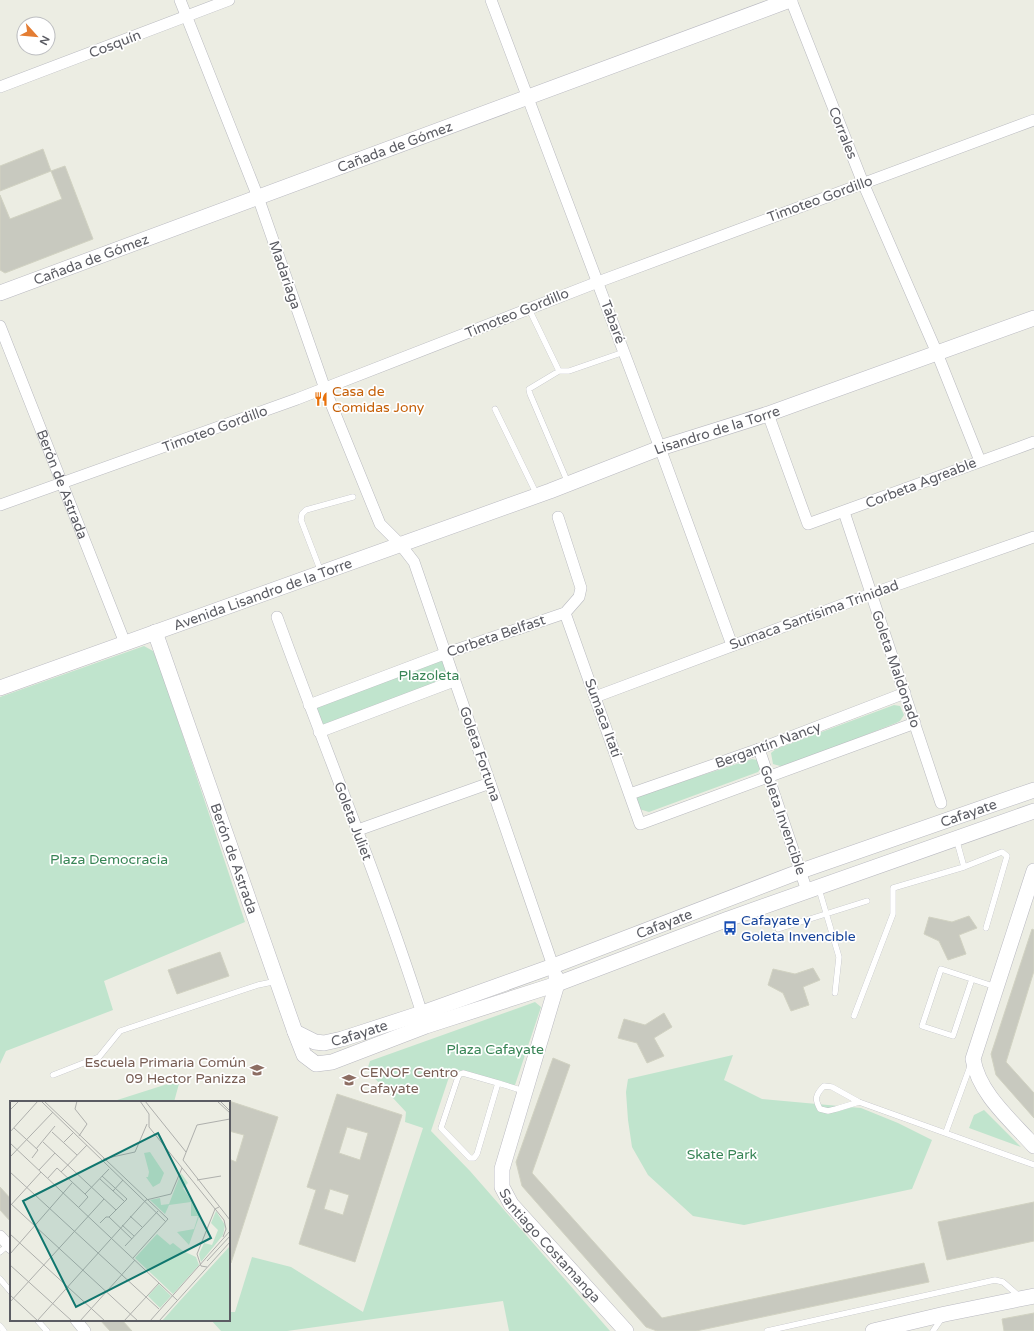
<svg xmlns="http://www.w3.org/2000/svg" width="1034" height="1331" font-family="'Varela Round',sans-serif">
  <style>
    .green { fill: #c0e4cd }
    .building { fill: #c8c9bf; stroke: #d1d2c2; fill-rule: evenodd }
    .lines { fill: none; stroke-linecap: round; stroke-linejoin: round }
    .lane-casing { stroke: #b8b9bf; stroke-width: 6 }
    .street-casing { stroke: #b8b9bf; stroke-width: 12 }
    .secondary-casing { stroke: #b9b9c1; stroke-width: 16 }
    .lane { stroke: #fff; stroke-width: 5.5 }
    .street { stroke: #fff; stroke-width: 11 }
    .secondary { stroke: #fff; stroke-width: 15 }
    .labels { text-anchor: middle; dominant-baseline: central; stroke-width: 3.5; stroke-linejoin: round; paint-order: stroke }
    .street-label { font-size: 14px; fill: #5b5c63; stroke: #fff }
    .food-label { font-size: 14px; fill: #c56008; stroke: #fff; text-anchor: start }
    .park-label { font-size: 14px; fill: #388556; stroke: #fff }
    .transit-label { font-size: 14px; fill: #164399; stroke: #fff; text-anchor: start }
    .education-label { font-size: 14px; fill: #785e54; stroke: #fff; text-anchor: end }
    .inset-road { fill: none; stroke: #aeafac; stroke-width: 1 }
    .view { fill: #0f766e; fill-opacity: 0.15; stroke: #0f766e; stroke-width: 2 }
    .inset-edge { fill: none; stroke: #5b5c63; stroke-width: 2 }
  </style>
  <rect width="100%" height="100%" fill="#ecede3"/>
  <!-- green -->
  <path class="green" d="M144 646 153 651 159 664 245 922 104 981 113 1010 6 1051 0 1064V697Z
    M444 654 454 681 319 732 309 706Z
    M894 705 900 706 904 715 900 721 896 723 784 767 773 764 771 753 776 749Z
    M752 759 757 760 761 768 758 772 649 812 639 809 636 804 637 798 641 795Z
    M535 1002 541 1007 514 1088 452 1068 431 1131 470 1171 610 1331H509L503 1301 287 1331H221L211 1320H229V1312H235L252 1257 291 1267 363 1312 423 1128 405 1122 406 1112 367 1070 370 1061Z
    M733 1055 724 1080 762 1099 861 1108 898 1123 932 1140 912 1189 744 1225 693 1216 648 1175 632 1147 628 1120 626 1092 628 1079Z
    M180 1080 174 1102H111Z
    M984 1110 1021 1147 969 1128 974 1115Z"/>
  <!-- building -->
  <path class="building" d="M43 149 51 171 0 191V166Z
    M65 166 93 239 5 273 0 270V195L10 219 62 199 51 171Z
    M969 916 977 928 959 935 966 954 948 960 939 941 924 934 929 917 952 922Z
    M1032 929 1034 930V971L1006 1062 1034 1093V1118L996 1075 991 1054Z
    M220 952 229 976 177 994 168 970Z
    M813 968 820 980 803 987 809 1005 791 1011 783 993 768 985 773 969 795 974Z
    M664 1013 672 1027 654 1038 664 1056 647 1063 637 1043 618 1038 624 1019 645 1025Z
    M553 1058 570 1065 532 1173 662 1318 924 1263 929 1282 696 1331H657L646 1327 522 1186 516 1162Z
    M337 1094 402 1115 355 1262 299 1244 316 1190 307 1187ZM347 1127 368 1133 360 1160 339 1153ZM330 1189 349 1195 343 1215 324 1209Z
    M229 1101 278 1117 231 1263 229 1262V1159L236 1162 244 1135 229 1131Z
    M0 1187 11 1199V1222L0 1210Z
    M1034 1202V1241L947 1260 938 1222Z
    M1034 1313V1331H1004L1002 1319Z
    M100 1320H122L132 1331H110Z"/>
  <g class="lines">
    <defs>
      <path id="lane" d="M529 309 559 371
        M495 409 537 495
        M568 483 530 394 529 389 559 371H569L624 352
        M321 572 301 520 302 514 306 510 353 497
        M964 867 1002 852 1007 856 986 928
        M819 889 839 957 835 993
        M778 929 867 901
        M972 979 953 1036 922 1026 941 969 996 987
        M854 1016 893 914V888L964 867 956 838
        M463 1073 498 1083 477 1154 474 1158H470L441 1128 458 1077 460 1074Z
        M53 1075 99 1057 120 1031 258 985 277 981
        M498 1083 524 1091
        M859 1102 836 1109 828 1111 820 1109C814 1099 816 1094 824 1086L832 1087 859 1102 1034 1165
        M946 1132 971 1064
        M0 1252 8 1245
        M0 1279 11 1292
        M37 1320 47 1331
        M0 1326 4 1331
        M767 1331 995 1280 1003 1282 1020 1297
        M933 1331 942 1318"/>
      <g id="street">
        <path d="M180 0 258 197 325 389 380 524 400 544 414 562 553 966"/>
        <path d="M491 0 660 448 732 645"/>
        <path d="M791 0 863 183 937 353 980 461"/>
        <path d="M0 87 229 0"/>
        <path id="s1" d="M0 326 125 643"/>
        <path d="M768 414 808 524 1034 442"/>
        <path d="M0 505 297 399 598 282 1034 120"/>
        <path d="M844 512 941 803"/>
        <path d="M565 613 640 824 915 723"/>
        <path d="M277 617C326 752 381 884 424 1020"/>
        <path d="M595 697 871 594 1034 537"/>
        <path d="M309 705 444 654 565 613 579 597 581 588 558 517"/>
        <path d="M319 732 454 681"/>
        <path d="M759 749 807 891"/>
        <path d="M630 794 759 749 905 693"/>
        <path d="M358 830 490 783"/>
        <path d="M0 1236 11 1248"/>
        <path d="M76 1320 85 1331"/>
      </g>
      <g id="secondary">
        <path id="s2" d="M0 293 790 0"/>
        <path id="s3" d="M155 632 295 1032 304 1055 316 1064 332 1062 426 1026 557 984 728 919 1034 811"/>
        <path id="s4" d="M0 688 550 491 660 448 768 414 1034 318"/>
        <path d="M1034 871 973 1059C979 1094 1011 1120 1034 1146"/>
        <path id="s5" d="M556 977 557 984 502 1169V1187L511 1204 626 1331"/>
        <path id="s6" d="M295 1032 315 1042 324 1043 342 1039 422 1013 553 966 801 871 1034 790"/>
        <path d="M873 1331 945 1314 1034 1296"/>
      </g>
    </defs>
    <!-- lane casing -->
    <use href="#lane" class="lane-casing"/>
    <!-- street casing -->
    <use href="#street" class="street-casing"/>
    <!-- secondary casing -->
    <use href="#secondary" class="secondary-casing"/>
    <!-- lane -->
    <use href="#lane" class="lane"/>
    <!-- street -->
    <use href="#street" class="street"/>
    <!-- secondary -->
    <use href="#secondary" class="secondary"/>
  </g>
  <!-- icons -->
  <defs>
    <symbol id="restaurant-bare" viewBox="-9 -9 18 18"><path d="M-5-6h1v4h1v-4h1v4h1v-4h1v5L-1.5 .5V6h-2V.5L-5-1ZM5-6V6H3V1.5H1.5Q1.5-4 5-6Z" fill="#e8710a" stroke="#fff" stroke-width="2.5" paint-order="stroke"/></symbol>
    <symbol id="bus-bare" viewBox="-9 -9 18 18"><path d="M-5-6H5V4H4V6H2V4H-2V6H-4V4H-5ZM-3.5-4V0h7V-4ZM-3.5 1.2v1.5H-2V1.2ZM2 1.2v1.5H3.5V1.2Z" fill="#1a4fb4" stroke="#fff" stroke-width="2.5" paint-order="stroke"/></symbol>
    <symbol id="school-bare" viewBox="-9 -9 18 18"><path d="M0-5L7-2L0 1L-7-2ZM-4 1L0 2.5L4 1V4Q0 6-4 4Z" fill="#8d6e63" stroke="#fff" stroke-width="2.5" paint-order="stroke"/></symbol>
  </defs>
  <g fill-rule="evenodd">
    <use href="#restaurant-bare" x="311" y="389" width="20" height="20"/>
    <use href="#bus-bare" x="720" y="918" width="20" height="20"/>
    <use href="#school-bare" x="247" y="1060" width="20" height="20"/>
    <use href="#school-bare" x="339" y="1070" width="20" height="20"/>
  </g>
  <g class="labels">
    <!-- street labels -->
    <g class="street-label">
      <text transform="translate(115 44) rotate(-21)">Cosquín</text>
      <text transform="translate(843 133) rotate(68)">Corrales</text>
      <text stroke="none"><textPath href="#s2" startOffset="421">Cañada de Gómez</textPath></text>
      <text transform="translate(820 199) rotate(-20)">Timoteo Gordillo</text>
      <text stroke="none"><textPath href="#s2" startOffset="97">Cañada de Gómez</textPath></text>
      <text transform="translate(285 275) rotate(71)">Madariaga</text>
      <text transform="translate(517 313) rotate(-22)">Timoteo Gordillo</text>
      <text transform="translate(613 322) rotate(69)">Tabaré</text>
      <text transform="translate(215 429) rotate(-20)">Timoteo Gordillo</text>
      <text stroke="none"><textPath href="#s4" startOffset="762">Lisandro de la Torre</textPath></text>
      <text transform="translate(921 483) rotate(-21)">Corbeta Agreable</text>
      <text stroke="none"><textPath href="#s1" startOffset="170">Berón de Astrada</textPath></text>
      <text stroke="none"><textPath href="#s4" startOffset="279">Avenida Lisandro de la Torre</textPath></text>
      <text transform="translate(814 615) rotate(-20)">Sumaca Santísima Trinidad</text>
      <text transform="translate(496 636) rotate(-19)">Corbeta Belfast</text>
      <text transform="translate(896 669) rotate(71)">Goleta Maldonado</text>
      <text transform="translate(603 718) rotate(70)">Sumaca Itatí</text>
      <text transform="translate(768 745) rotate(-20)">Bergantín Nancy</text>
      <text transform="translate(480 754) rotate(71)">Goleta Fortuna</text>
      <text stroke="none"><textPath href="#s6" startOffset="716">Cafayate</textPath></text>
      <text transform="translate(783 820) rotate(71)">Goleta Invencible</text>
      <text transform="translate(353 821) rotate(69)">Goleta Juliet</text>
      <text stroke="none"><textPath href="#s3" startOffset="240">Berón de Astrada</textPath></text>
      <text stroke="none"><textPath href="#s6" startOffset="392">Cafayate</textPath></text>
      <text stroke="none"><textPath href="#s6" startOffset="68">Cafayate</textPath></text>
      <text stroke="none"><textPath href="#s5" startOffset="294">Santiago Costamanga</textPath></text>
    </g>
    <!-- food labels -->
    <g class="food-label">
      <text x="332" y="391">Casa de<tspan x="332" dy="16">Comidas Jony</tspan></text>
    </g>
    <!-- park labels -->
    <g class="park-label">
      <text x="429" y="675">Plazoleta</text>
      <text x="109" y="859">Plaza Democracia</text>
      <text x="495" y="1049">Plaza Cafayate</text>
      <text x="722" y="1154">Skate Park</text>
    </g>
    <!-- transit labels -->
    <g class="transit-label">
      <text x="741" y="920">Cafayate y<tspan x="741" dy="16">Goleta Invencible</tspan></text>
    </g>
    <!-- education labels -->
    <g class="education-label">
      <text x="246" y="1062">Escuela Primaria Común<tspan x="246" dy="16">09 Hector Panizza</tspan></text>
      <text x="360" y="1072" text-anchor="start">CENOF Centro<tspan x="360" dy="16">Cafayate</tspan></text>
    </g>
  </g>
  <!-- overview -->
  <g transform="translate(10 1101)">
    <rect width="220" height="220" fill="#ecede3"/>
    <path d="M140 51 154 72 150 82 143 86 136 76H138L139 71 134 52ZM171 72 178 82 173 87 190 113 179 144 167 131 184 128 188 115H181V101L159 104 155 113 140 99 150 97 151 104 159 103ZM206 110 215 124 213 134 191 161 189 153 194 142 202 144 208 129 201 122ZM147 133 160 144 163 142 173 150 186 156 189 164 163 193 125 157ZM220 145V220H152L168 202ZM149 183 161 195 150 207 138 195Z" fill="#c0e4cd"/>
    <path class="inset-road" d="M31 0 156 121M34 0 158 118 123 157M67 0 65 8 77 23 69 35M130 0 139 13V26L214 119 216 128 213 136M135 0 176 51M207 0 220 12M210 0 220 10M0 9 9 0M220 18 187 24 173 59 220 119M4 27 28 49 22 57M0 31 28 0M42 31 67 54M33 41 106 109M54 41 64 31M0 42 167 199M26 48 45 25M0 56 43 11M93 58 125 51 137 23M29 69 45 52M0 71 149 208M51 71 77 44M92 75 117 98 99 116M38 77 47 67 75 93 78 96 69 106M90 78 114 100M187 79 211 75M103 90 113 79M75 93 99 68M0 102 128 220M0 105 31 71M120 115 132 126M90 122 96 116H99L122 138M112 124 124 135M0 133 95 220M115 145 148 110M0 153 62 82M197 160 220 135M0 164 62 220M197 166 191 165 187 153 205 108 209 106M0 194 28 220M0 201 94 98M27 220 136 99 161 93 172 67M70 220 125 159M114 220 149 182M140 220 220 130M149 220 220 141"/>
    <path class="view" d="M148 32 201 137 66 206 13 100Z"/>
    <rect width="220" height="220" class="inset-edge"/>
  </g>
  <!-- north arrow -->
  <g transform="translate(36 36) rotate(117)"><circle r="19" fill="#ffffff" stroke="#bdbec1"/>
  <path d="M0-3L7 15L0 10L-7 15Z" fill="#e47d33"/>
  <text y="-6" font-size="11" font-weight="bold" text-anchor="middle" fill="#5b5c63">N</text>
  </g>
</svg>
